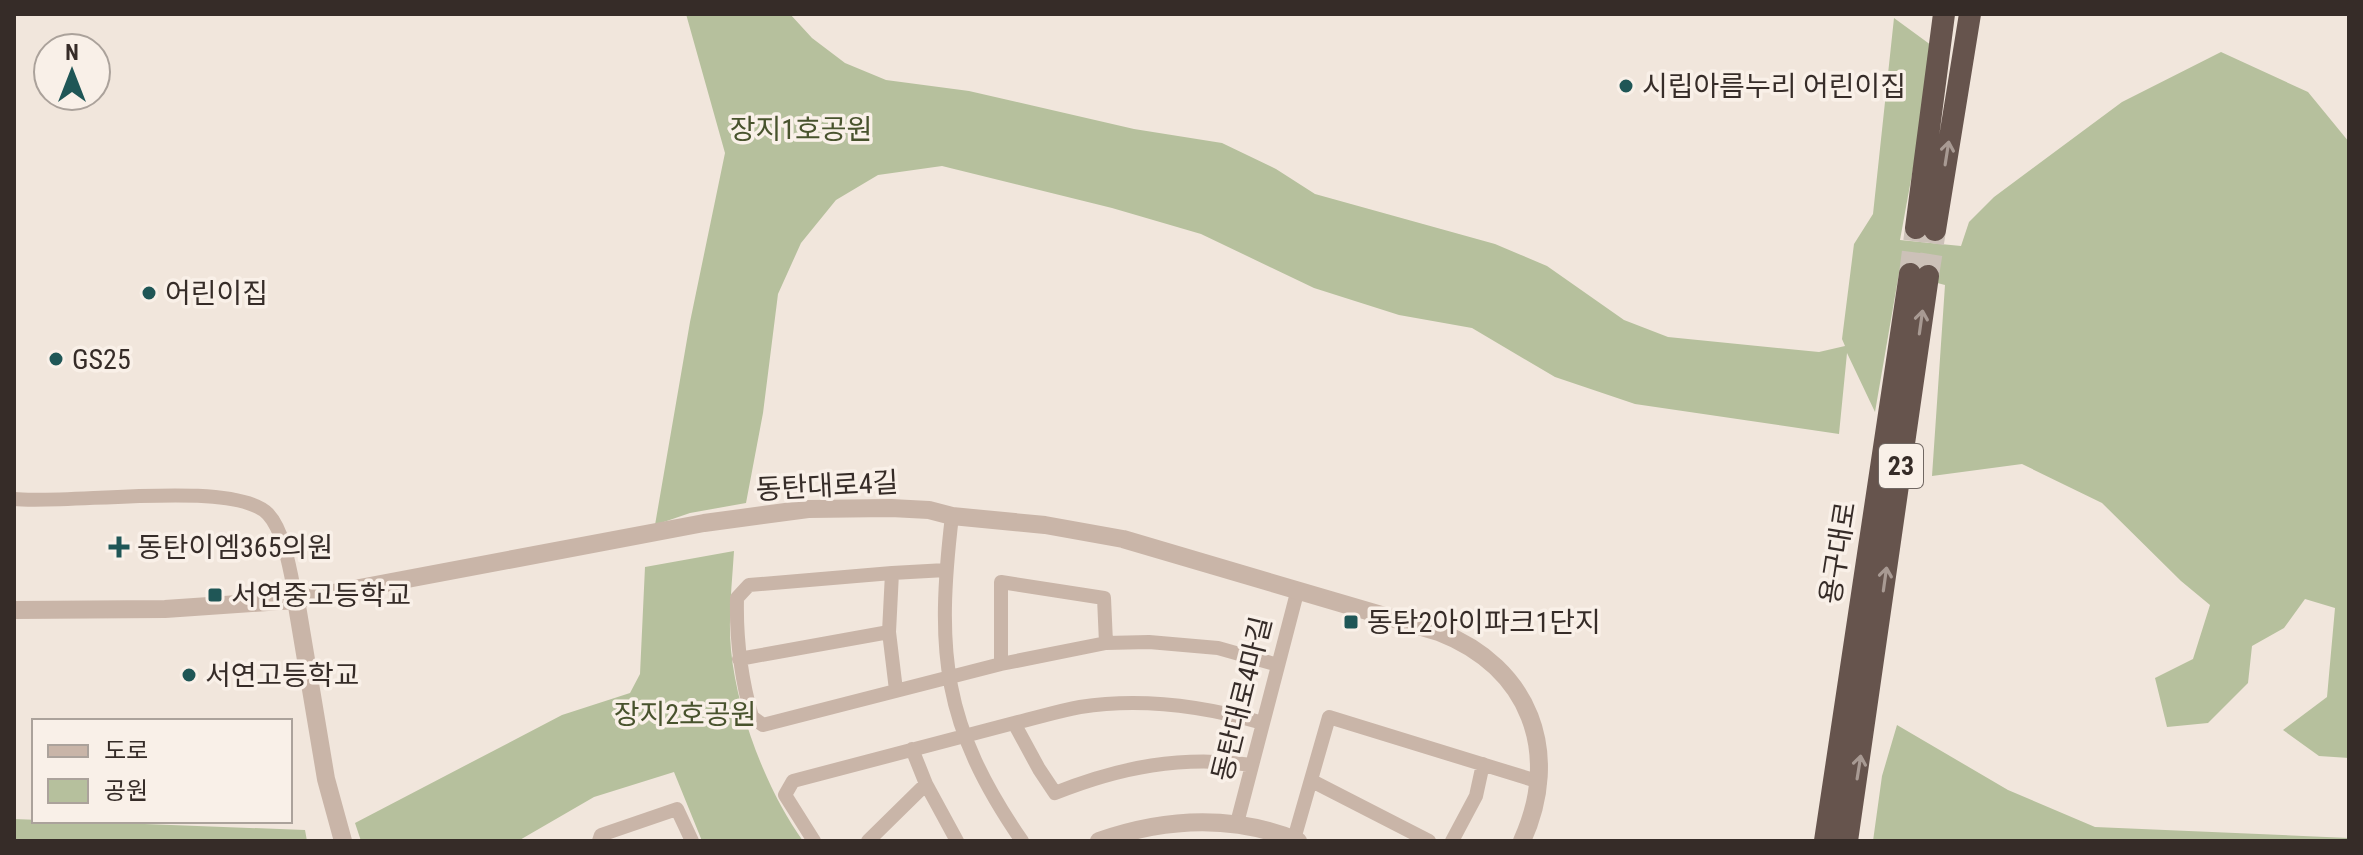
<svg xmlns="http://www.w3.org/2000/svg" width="2363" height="855" font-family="'Roboto Condensed','Noto Sans KR',sans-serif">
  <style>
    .green { fill: #b6c09d }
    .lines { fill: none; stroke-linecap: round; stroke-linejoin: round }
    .trunk-tunnel { stroke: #ccc1b8; stroke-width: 22; stroke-dasharray: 22 11; stroke-linecap: butt }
    .minor { stroke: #c9b5a8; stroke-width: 14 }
    .tertiary { stroke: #c9b5a8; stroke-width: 18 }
    .trunk { stroke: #66544d; stroke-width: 22 }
    .oneway { stroke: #a89a93 }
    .poi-dot { fill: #1f5656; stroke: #f9f0e8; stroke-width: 3 }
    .labels { text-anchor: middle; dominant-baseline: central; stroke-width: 7; stroke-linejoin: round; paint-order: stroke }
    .shield { fill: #f9f0e8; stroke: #706762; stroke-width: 2 }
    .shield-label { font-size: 26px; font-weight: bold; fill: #362c28 }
    .poi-label { font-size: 28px; fill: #362c28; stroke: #f9f0e8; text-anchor: start }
    .park-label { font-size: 28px; fill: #48532d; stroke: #f9f0e8 }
    .street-label { font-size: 28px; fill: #362c28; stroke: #f9f0e8 }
  </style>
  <rect width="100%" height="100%" fill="#f1e6dc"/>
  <!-- green -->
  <path class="green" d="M686 14H790L812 38 845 63 886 80 969 91 1134 129 1222 143 1276 169 1315 194 1495 244 1547 266 1624 320 1668 337 1819 352 1845 346 1842 339 1854 244 1873 214 1894 18 1935 48 1900 240 1961 246 1969 222 1994 197 2122 102 2221 52 2308 92 2349 142V758L2319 756 2283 730 2327 697 2335 608 2305 599 2284 628 2252 646 2248 683 2208 723 2167 727 2155 678 2193 659 2210 605 2181 581 2102 503 2022 464 1932 476 1945 285 1899 273 1875 412 1847 353 1839 434 1635 404 1555 377 1472 328 1399 315 1314 288 1201 234 1112 208 942 166 878 175 836 200 801 243 778 294 763 413 746 503 690 513 655 525 690 322 725 153Z
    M734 551C732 584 728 618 731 650 737 713 767 791 803 841H702L674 772 594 797 518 841H361L355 823 562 715 630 693 640 674 645 567Z
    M1897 725 2008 790 2095 827 2349 838V841H1873L1882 776Z
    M14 819 305 830 307 841H14Z"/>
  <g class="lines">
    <!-- trunk-tunnel -->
    <path class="trunk-tunnel" d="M1910 274 1916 228
      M1928 276 1935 230"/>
    <!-- minor -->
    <path class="minor" d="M14 499C67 505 234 479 268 514 285 532 291 576 296 600
      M952 516C936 652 942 725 1022 841
      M892 573 946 570
      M1106 643 1001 664V582L1104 598 1106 643 1149 642 1218 648 1278 665
      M739 659 889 632
      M896 690 889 632 892 573 749 585 737 598C736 639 741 678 752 717L763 725 1001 664
      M912 749 926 784 957 841
      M1252 765C1182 755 1120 767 1055 793L1039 769 1014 723C1036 718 1058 711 1080 707 1142 697 1204 706 1263 723
      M1312 781 1429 841
      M1237 823 1298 589
      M1294 839 1329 717 1540 782
      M599 841 601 835 677 809 692 841
      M814 841 785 795 793 781 1014 723
      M868 841 926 784
      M1452 841 1476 796 1483 764"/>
    <!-- tertiary -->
    <path class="tertiary" d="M296 600 326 779 343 841
      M14 610 165 609 296 600 704 523 808 509 891 508 929 510 952 516 1045 525 1123 539 1439 632C1530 667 1562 753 1522 841
      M1099 841C1165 818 1232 814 1298 841"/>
    <!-- trunk -->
    <path class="trunk" d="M1916 228 1944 14
      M1935 230 1970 14
      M1825 841 1910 274
      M1847 841 1928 276"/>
  </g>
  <!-- one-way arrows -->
  <defs><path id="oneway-shaft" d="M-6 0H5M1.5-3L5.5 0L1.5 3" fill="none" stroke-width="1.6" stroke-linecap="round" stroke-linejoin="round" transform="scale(2)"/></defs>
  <g class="oneway">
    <use href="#oneway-shaft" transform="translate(1947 153) rotate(-81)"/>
    <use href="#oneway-shaft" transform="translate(1921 322) rotate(-82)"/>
    <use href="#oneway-shaft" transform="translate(1885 579) rotate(-82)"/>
    <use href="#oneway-shaft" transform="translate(1859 767) rotate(-81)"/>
  </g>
  <!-- markers -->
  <g class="poi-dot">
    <circle cx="1626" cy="86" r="8"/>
    <circle cx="149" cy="293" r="8"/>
    <circle cx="56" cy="359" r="8"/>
    <path d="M115 535h8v8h8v8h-8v8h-8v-8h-8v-8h8z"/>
    <rect x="207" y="587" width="16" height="16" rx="4"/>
    <rect x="1343" y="614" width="16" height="16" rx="4"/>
    <circle cx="189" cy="675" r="8"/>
  </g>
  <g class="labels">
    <!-- shield labels -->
    <rect class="shield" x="1879" y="444" width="44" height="44" rx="6"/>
    <g class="shield-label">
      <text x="1901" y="466">23</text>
    </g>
    <!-- poi labels -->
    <g class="poi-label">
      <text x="1642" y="86">시립아름누리 어린이집</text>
      <text x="165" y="293">어린이집</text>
      <text x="72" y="359">GS25</text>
      <text x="137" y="547">동탄이엠365의원</text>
      <text x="231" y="595">서연중고등학교</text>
      <text x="1367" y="622">동탄2아이파크1단지</text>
      <text x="205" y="675">서연고등학교</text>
    </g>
    <!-- park labels -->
    <g class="park-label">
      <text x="801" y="129">장지1호공원</text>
      <text x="685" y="714">장지2호공원</text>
    </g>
    <!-- street labels -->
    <g class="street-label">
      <text transform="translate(827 486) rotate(-3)">동탄대로4길</text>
      <text transform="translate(1838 553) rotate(-81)">용구대로</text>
      <text transform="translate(1242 699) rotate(-76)">동탄대로4마길</text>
    </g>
  </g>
  <!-- border -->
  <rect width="2363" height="855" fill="none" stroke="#362c28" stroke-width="32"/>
  <!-- legend -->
  <rect x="32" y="719" width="260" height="104" fill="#f9f0e8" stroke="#aba29b" stroke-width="2"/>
  <rect x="48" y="745" width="40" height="12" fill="#c9b5a8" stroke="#aba29b" stroke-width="2"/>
  <text x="104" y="759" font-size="24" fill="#362c28">도로</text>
  <rect x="48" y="779" width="40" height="24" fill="#b6c09d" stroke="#aba29b" stroke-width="2"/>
  <text x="104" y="799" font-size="24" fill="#362c28">공원</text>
  <!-- north arrow -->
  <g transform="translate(72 72)"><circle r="38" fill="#f9f0e8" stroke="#aba29b" stroke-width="2"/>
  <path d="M0-6L14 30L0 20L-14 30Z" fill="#1f5656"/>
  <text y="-12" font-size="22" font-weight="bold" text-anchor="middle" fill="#362c28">N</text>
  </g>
</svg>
